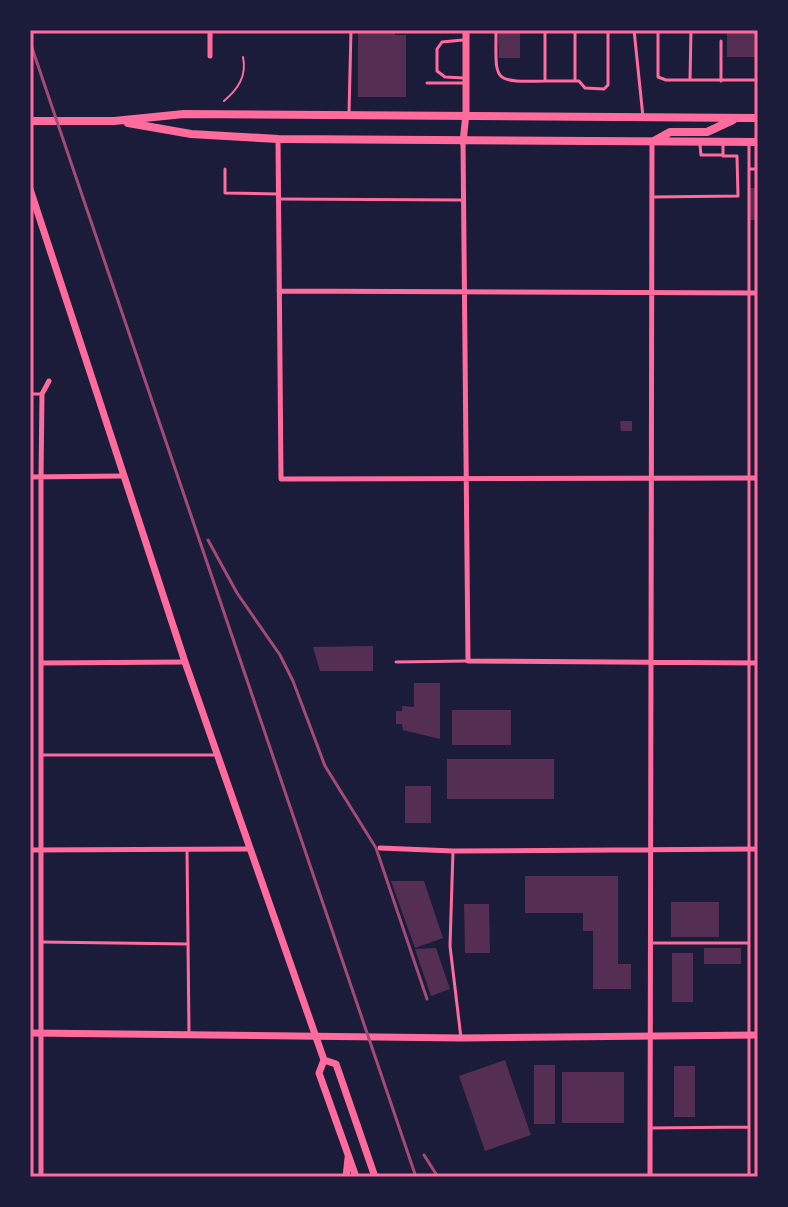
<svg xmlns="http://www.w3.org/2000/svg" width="788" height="1207" font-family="Barlow,sans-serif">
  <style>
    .building { fill: #542f53 }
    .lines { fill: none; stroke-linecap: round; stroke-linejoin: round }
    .path { stroke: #ff6b9d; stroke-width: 2 }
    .service { stroke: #ff6b9d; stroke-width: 3 }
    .minor { stroke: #ff6b9d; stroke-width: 5 }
    .tertiary { stroke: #ff6b9d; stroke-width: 7 }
    .secondary { stroke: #ff6b9d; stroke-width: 7 }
    .primary { stroke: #ff6b9d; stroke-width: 8 }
    .rail { stroke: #a44b75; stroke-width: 3 }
    .neatline { fill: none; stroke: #ff6b9d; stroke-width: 3 }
  </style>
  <rect width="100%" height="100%" fill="#1b1b3a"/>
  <!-- building -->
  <path class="building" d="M395 30V35H406V97H358V31Z
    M498 30H520V58H499Z
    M727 30H758V57H727Z
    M750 188H758V220H750Z
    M620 421H632V431H621Z
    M373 646V671H320L313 647Z
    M414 683H440V739L403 730 402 724H396V711H402V706L414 707Z
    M755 683H758V765H755Z
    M452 710H511V745H452Z
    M447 759H554V799H447Z
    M405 786H431V823H405Z
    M525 876H618V964H631V989H593V931H583V913H525Z
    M391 881H424L443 938 415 948Z
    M671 902H719V937H671Z
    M464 904H489L490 953H465Z
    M436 948 450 989 431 996 415 949Z
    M704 948H741V964H704Z
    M672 953H693V1002H672Z
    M505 1060 531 1135 485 1151 459 1076Z
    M534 1065H555V1124H534Z
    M674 1066H695V1117H674Z
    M562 1072H624V1123H562Z"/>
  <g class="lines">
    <!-- path -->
    <path class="path" d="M224 101C238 89 247 76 243 57"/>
    <!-- service -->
    <path class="service" d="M496 30C496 82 491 82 545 81
      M545 30V81H579L585 88 604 89 608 85V30
      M575 30V81
      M634 30 643 117
      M658 30V77L666 80H690
      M691 30 690 80H758
      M463 40 442 42 437 49V71L445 77 464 78
      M721 41V81
      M427 83H464
      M349 114 351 30
      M700 145 701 155H723
      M225 169V193L278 194
      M749 169H758
      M651 197 738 196 737 156H723V144
      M278 199 463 200
      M30 394H42
      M396 662 468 661
      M41 755H217
      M187 849 189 1033
      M453 851 450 946 461 1038
      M42 942 188 944
      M651 943H749
      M650 1128 749 1127
      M749 1177V145"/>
    <!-- minor -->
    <path class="minor" d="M210 56V30
      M278 139 281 479 758 478
      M463 142 468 661 758 663
      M279 291 758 293
      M30 477 123 476
      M42 663 185 662
      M380 848 453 851 758 849
      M30 850 249 849
      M41 1177V477L42 394 49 381
      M650 1177 652 142"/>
    <!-- tertiary -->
    <path class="tertiary" d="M463 142 466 114V30
      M30 1033 461 1038 758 1035"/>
    <!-- secondary -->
    <path class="secondary" d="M30 189 185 662 324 1060 319 1073 356 1177
      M324 1060 336 1064 375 1177
      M346 1177 348 1158"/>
    <!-- primary -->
    <path class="primary" d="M30 121H114L184 114 758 118
      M128 123 191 134 278 139 758 142
      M652 142 670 132H707L733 120"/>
    <!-- rail -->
    <path class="rail" d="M30 42 416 1177
      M208 540 237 593 280 655 293 681 325 766 376 848 427 999
      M424 1155 438 1177"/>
  </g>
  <!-- border -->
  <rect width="788" height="1207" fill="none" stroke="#1b1b3a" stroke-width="64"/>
  <rect x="32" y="32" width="724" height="1143" class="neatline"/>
</svg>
